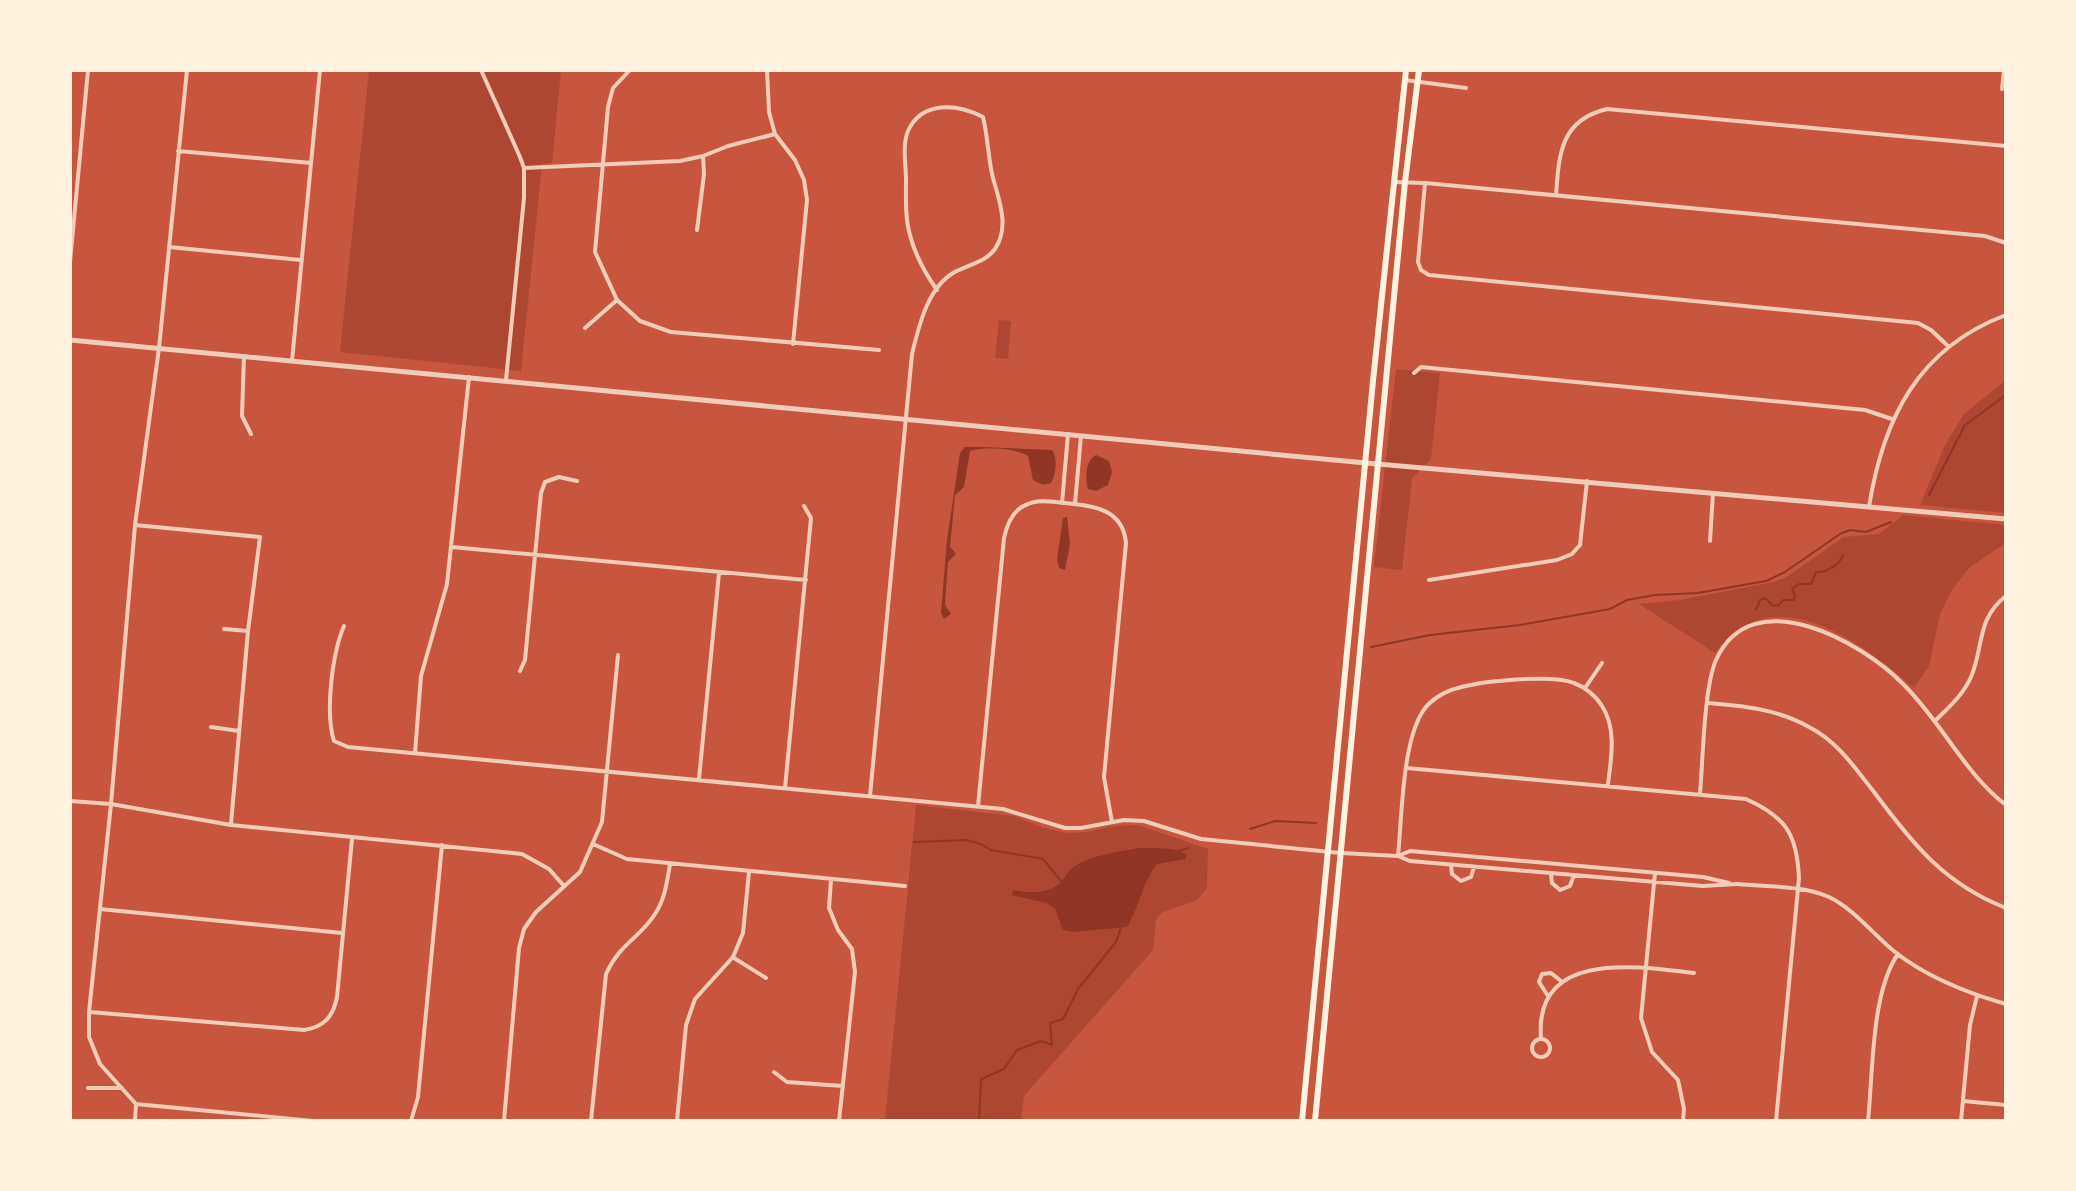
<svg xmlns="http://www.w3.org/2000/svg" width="2076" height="1191" font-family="'Golos Text',sans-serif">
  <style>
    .green { fill: #ae4732 }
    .water { fill: #8f3625 }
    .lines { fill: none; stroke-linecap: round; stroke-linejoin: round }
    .stream { stroke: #8f3625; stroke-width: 2 }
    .minor { stroke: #f1ccb7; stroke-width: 4 }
    .tertiary { stroke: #f1ccb7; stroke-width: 5 }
    .primary { stroke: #fff3e0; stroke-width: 6 }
  </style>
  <rect width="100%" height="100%" fill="#c8553d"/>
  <!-- green -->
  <path class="green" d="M369 70H561L552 163 542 164 521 371 340 352Z
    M999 320 1011 321 1008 359 995 358Z
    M1396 369 1440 373 1431 459 1412 478 1402 570 1374 567Z
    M2006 380V513L1920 505 1945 445 1964 414Z
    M1903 515 2006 525V543L1970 567 1953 588 1940 614 1929 666 1914 688C1861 641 1771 575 1715 653L1639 604 1680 600 1773 582 1785 578 1844 537 1879 534Z
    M916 805 1014 816 1044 828 1067 833 1086 832 1114 826 1138 825 1208 849 1207 888 1197 900 1161 913 1156 920 1153 950 1024 1096 1021 1121H885Z"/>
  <!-- water -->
  <path class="water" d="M981 447 1052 450C1058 458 1056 474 1051 483 1043 486 1040 484 1033 480L1028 456C1014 448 986 446 970 451L964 487 955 495 950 547 956 554 948 562 945 605 951 614 944 619 941 613 947 540 960 453 965 447Z
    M1096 455 1109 461 1112 472 1108 485 1096 491 1088 489C1085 478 1085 461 1096 455Z
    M1067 517 1070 544 1065 570 1059 568 1057 559 1063 518Z
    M1139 848C1155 849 1172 846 1186 854V859L1157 864C1142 883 1140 906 1127 927L1073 932 1063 930 1055 909 1047 903 1012 895 1013 890C1031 893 1047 895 1061 882 1065 878 1068 871 1073 867 1091 855 1118 852 1139 848Z"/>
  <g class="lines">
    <!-- stream -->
    <path class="stream" d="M1929 495 1965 425 2006 395
      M1756 610 1760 600 1765 598 1773 606 1779 605 1783 600H1794L1795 595 1792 589 1799 584H1811L1816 572C1825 573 1840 565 1843 555
      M1371 647 1430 635 1520 625 1610 609 1627 600 1655 595 1698 593 1766 581 1785 572 1840 534 1850 530 1866 532 1891 522
      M1250 829 1275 821 1316 823
      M914 842 967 840 981 844 991 850 1043 859 1061 881
      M1179 851 1189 848
      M979 1121 981 1079 1004 1069 1017 1050 1041 1041 1052 1045 1050 1023 1063 1019 1078 989 1116 942 1122 925"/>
    <!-- minor -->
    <path class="minor" d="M481 70 520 157 524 168V198L506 380
      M630 70 613 88 608 107 595 252 617 300 640 321 671 332 879 350
      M767 70 769 112 775 134 795 160 804 180 807 200 793 344
      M1405 80 1466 88
      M2002 89 2004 70
      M178 151 311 163
      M524 168 680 161 703 156 728 146 775 134
      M1393 182 1425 183 1985 236 2006 243
      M1425 183 1418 262 1421 270 1429 275 1918 323 1931 330 1948 346
      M1556 195C1559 155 1560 120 1607 109L2006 146
      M697 230 704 174 703 156
      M169 247 301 260
      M70 262 88 70
      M585 328 617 300
      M244 356 242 416 251 434
      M292 361 320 70
      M1414 373 1421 367 1865 410 1892 419
      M1062 503 1068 434
      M1075 504 1081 436
      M1869 507C1883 419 1918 348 2006 315
      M135 525 260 537 248 631 231 824
      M1710 541 1713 493
      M452 547 806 580
      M1429 580 1557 560 1572 554 1580 545 1587 481
      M344 626C332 654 325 713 334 741L348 747 1003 809 1065 828H1081L1124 820 1144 821 1201 839 1341 853 1398 856 1410 861 1703 886 1737 884
      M224 629 248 631
      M520 671 525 660 541 493 545 482 559 477 577 481
      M1585 688 1602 663
      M1708 703C1744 706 1777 709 1809 727 1837 741 1855 768 1874 792 1912 843 1944 884 2006 908
      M1935 721C1949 707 1963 695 1971 677 1984 647 1976 619 2006 596
      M211 727 239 731
      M415 753 421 676 447 584 469 377
      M1407 768 1746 799C1786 817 1797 834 1799 878L1776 1121
      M699 779 719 573
      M785 788 811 518 804 506
      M1700 793C1703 760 1704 687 1716 660 1752 580 1862 642 1903 684 1941 721 1964 773 2006 805
      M870 796 912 354C919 326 927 289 953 273 967 265 986 262 995 249 1010 227 999 200 993 178 988 158 988 137 983 117 958 104 922 100 908 131 902 145 906 165 906 180 906 198 905 218 910 235 915 255 925 273 937 290
      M70 801 111 804 231 825 522 854 549 869 564 886
      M978 806 1004 538C1007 524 1013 509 1028 504 1039 499 1053 502 1065 503 1094 506 1123 509 1126 543L1104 777 1112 822
      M593 844 627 859 905 886
      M1398 856 1410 851 1703 877 1729 883
      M1398 856C1402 817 1402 743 1423 711 1430 700 1445 691 1458 688 1482 681 1551 674 1574 683 1585 687 1596 696 1602 706 1617 729 1611 759 1608 784
      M1451 865 1452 874 1461 881 1471 877 1474 867
      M1655 873 1641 1018 1652 1052 1678 1080 1684 1109 1683 1121
      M1551 874 1552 883 1560 890 1570 886 1574 875
      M831 880 829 908 838 930 852 949 855 972 839 1121
      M1738 884C1767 887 1802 885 1829 897 1854 909 1874 935 1895 952 1928 978 1967 993 2006 1004
      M100 909 342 933
      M734 958 766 978
      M1548 996 1539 982 1542 974 1551 973 1561 981
      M90 1012 304 1030C324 1027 333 1017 337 997L352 839
      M1541 1038C1534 950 1636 966 1694 973
      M1532 1048a9 9 0 1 1 18 0a9 9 0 1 1-18 0Z
      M774 1072 787 1082 843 1086
      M88 1088H122
      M1963 1101 2006 1105
      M136 1104 313 1121
      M135 1121 136 1104 100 1064 89 1037V1012L111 804 135 525 159 348 187 70
      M411 1121 418 1097 442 845
      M504 1121 519 948 524 929 536 912 580 872 602 822 618 655
      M591 1121 606 974C620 943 639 939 655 914 665 899 667 882 670 864
      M677 1121 686 1025 695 999 733 957 743 933 749 872
      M1868 1121C1873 1074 1871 992 1898 954
      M1961 1121 1970 1025 1977 996"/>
    <!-- tertiary -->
    <path class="tertiary" d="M70 340 1366 463 2006 519"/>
    <!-- primary -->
    <path class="primary" d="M1302 1121 1373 381 1406 70
      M1315 1121 1405 182 1419 70"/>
  </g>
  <!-- border -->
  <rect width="2076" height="1191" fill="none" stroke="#fff3e0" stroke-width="144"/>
</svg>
